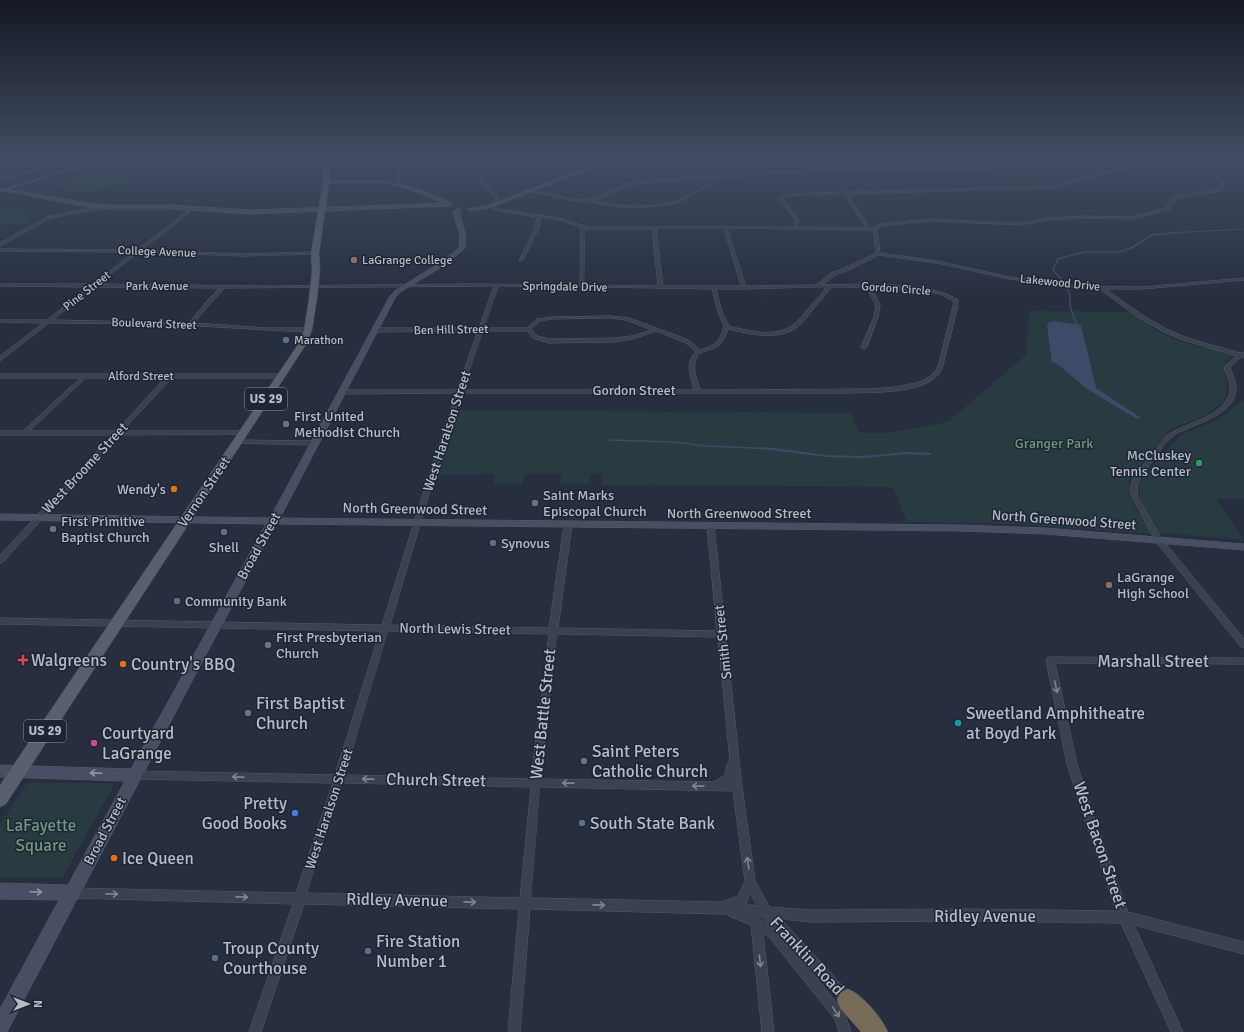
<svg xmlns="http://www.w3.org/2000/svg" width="1244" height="1032" font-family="Signika,sans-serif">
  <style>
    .green { fill: #283b40 }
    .water { fill: #3c4b67 }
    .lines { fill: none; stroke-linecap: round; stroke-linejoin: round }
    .stream-far2 { stroke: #3c4b67; stroke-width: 1 }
    .stream-far1 { stroke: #3c4b67; stroke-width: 1.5 }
    .stream { stroke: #3c4b67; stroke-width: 2 }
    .street-casing { stroke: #545c69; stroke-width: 1 }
    .secondary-casing { stroke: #545c69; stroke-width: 1 }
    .primary-casing { stroke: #434a58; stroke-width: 1 }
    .highway-casing { stroke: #414956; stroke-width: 1 }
    .street { fill: #3a414f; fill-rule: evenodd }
    .secondary { fill: #484f62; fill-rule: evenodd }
    .primary { fill: #58606f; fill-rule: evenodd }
    .highway { fill: #756b57; fill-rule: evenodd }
    .rail-casing { stroke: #5c6476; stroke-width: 2 }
    .rail { stroke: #1e2634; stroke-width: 1; stroke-dasharray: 3; stroke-linecap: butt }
    .oneway { stroke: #7e8592 }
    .oneway2 { stroke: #9096a5 }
    .education-dot { fill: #8d6e63; stroke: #1e2634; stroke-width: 1.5 }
    .service-dot { fill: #5c6f8a; stroke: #1e2634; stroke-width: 1.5 }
    .worship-dot { fill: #6b7280; stroke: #1e2634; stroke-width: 1.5 }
    .leisure-dot { fill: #2e9e5b; stroke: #1e2634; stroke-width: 1.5 }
    .food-dot { fill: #e8710a; stroke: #1e2634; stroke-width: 1.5 }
    .health-dot { fill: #e0444e; stroke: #1e2634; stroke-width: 1.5 }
    .culture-dot { fill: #0f9aa8; stroke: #1e2634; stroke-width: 1.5 }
    .hotel-dot { fill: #d1479c; stroke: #1e2634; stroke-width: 1.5 }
    .shop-dot { fill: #3f7fe0; stroke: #1e2634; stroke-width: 1.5 }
    .labels { text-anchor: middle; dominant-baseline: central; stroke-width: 3; stroke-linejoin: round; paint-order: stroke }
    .far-street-label { font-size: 12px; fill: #b6bcc9; stroke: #1e2634 }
    .far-poi-label { font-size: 12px; fill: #b6bcc9; stroke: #1e2634; text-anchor: start }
    .shield { fill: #1e2634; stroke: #888f9c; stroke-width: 1 }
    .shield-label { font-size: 13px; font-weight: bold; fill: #b6bcc9 }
    .street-label { font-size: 14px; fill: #b6bcc9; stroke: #1e2634 }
    .poi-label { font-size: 14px; fill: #b6bcc9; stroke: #1e2634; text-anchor: start }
    .park-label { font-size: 14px; fill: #6e9a7b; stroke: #1e2634 }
    .near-poi-label { font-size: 17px; fill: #b6bcc9; stroke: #1e2634; text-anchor: start }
    .near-street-label { font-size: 17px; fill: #b6bcc9; stroke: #1e2634 }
    .near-park-label { font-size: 17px; fill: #6e9a7b; stroke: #1e2634 }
  </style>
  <rect width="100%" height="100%" fill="#262e3f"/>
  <!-- green -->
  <path class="green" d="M103 170 133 178C110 188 78 198 54 186L95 171Z
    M13 209 23 210 30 215 27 224 0 225V210Z
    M1029 311 1130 312 1157 331 1173 339 1231 355 1226 362 1224 368 1227 392 1223 402 1204 416 1171 429 1129 478V493L1134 506 1152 534 1020 524 907 522 893 487 602 485V474H590L589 484H560L561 474H524L522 484H494L495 474 437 475 457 410 851 413 859 433H886L948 422 1026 355Z
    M1244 400V499H1216L1244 540 1160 533 1140 499 1139 491 1140 483 1145 473 1181 435 1215 421Z
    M27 783H115L62 878H0V824Z"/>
  <!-- water -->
  <path class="water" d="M1054 321 1081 325 1096 388 1141 418 1137 419 1087 389 1060 366 1052 362 1047 326 1049 322Z"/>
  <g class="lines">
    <!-- stream-far2 -->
    <path class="stream-far2" d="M1169 233 1244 229"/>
    <!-- stream-far1 -->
    <path class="stream-far1" d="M1077 326 1070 306V295L1065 283 1053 270 1058 259 1084 252H1119L1131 248 1152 235 1186 232
      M610 440 674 442 706 446 773 449"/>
    <!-- stream -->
    <path class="stream" d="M764 448 826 456 863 457 906 453 930 454"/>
    <defs>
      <path id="street" d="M630 157H637L661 161 730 157 661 163Z
        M733 157H737L735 166 738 174 801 170 881 169 884 163 905 157H910L886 165 884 169 996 167 1004 162 1003 157H1005L1008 162 997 169 801 172 654 182 626 186 601 198 592 201C620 206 652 209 679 200 692 195 705 186 717 178L720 179 682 201 671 204 648 207H623L588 202 574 201 529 191 531 190 574 199 587 200 599 196 625 184 654 180 735 174 731 166Z
        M1080 157H1083L1101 173 1140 162 1154 157H1158L1142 164 1052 188 848 194 870 228H874L878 225 888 223 931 219 1021 223 1047 218 1082 216 1133 217 1167 207 1170 200 1176 196 1219 189 1221 185 1218 180 1205 169 1209 164 1233 159 1234 157H1236V161L1211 166 1209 169 1220 178 1225 185 1221 191 1178 198 1173 202 1170 209 1133 219 1082 218 1047 220 1021 225 931 221 888 225 880 227 877 229 880 253 937 261 1010 277 1079 286 1142 287 1244 278V280L1142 289H1106C1128 305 1150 322 1175 333 1196 342 1218 346 1240 353L1244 352V357H1241L1230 367C1232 374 1236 381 1236 388 1236 417 1192 423 1173 436 1165 441 1155 458 1148 467 1141 477 1135 484 1138 497L1162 539 1244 639V648L1241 647 1156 542 1132 497 1130 490 1133 478 1167 435C1185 423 1230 415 1230 388 1230 381 1226 374 1224 367L1236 356 1183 340 1164 332 1139 318 1100 289 1079 288 1010 279 937 263 879 255 851 269 835 275 822 285C861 284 906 282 944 293 949 294 953 298 958 300L957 310 942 369C929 395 874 392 848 393H461L430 491 390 625 549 628 564 525 568 523 572 525 558 628 717 631 707 527 711 525H714L742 787 755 880 769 907 811 910 966 909 1116 911 1083 814 1067 764 1046 660 1047 658 1050 657 1244 658V664L1055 663 1077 764 1093 814 1128 912 1244 942V954L1134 925 1183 1032H1171L1121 923 966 921 811 922 781 919 851 995 853 999 851 1003 847 1005 843 1003 791 946 844 1012 851 1032H839L835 1019 769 937 763 933 774 1032H762L751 925 729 916 728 914H721L530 909 520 1032H508L519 909 304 904 261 1032H249L293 904 73 898 69 897 67 893 69 889 73 888 296 893 333 783 135 779 132 778 130 775 132 772 135 771 335 775 380 631 0 624V618L382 625 424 491 456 393 342 394 339 392 342 390H457L478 331 374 332 371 330 374 328H479L494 286 225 288 210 304 194 323 267 328H308L311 330 308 332 267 330 168 324 49 323 0 361V356L43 323 0 322V320H47L89 287 0 286V284H93L134 252 0 251V249L137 250 193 207H194V209L142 250 243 254 315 252 317 253 315 254 243 256 139 252 98 284 265 286 467 284 580 285 581 227 559 220 541 217 539 228 523 260 521 261 519 260 535 228 537 217 499 211 489 207V205L500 209 559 218 589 227H794L795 219 778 199V197L791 194 811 193 1052 186 1098 174ZM844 194 866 228 797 227 799 219 781 198 791 196ZM585 228 589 229H652L658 286 584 285ZM724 228 741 286H663L656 229ZM728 228 793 229 795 230 797 229 873 230 876 253 847 267 831 273 816 285 746 286ZM499 286 580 287 582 288 584 287 659 288 661 289 663 288 712 289 718 312 724 326C720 341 716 345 700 350L690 341 681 337 629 318 610 316 552 317 537 319 527 328H484ZM95 287 220 288 206 302 189 323 53 320ZM826 287C823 294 817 298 812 304 806 311 801 319 793 325 776 338 749 331 729 326L722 312 716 289H744ZM831 287H866L876 305 874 317 861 347 864 349 867 347 878 317 880 305 871 287 925 291 943 295 954 302 941 355 937 369 929 377 920 382 896 387 870 389 700 390C697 380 692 368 696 359 698 350 713 351 719 345 724 341 726 335 728 329 749 334 777 341 796 328 804 322 809 314 815 307 820 300 827 295 831 287ZM610 318 626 320 652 330 632 336 614 338 549 339 537 336 531 329 540 321 552 319ZM483 331H527L533 338 549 343 614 342 633 339 656 331 686 343 696 352C684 360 691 378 694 390H463ZM388 631 549 634 531 779 345 775ZM557 634 718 637 730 761 727 764 725 775 714 782 541 779ZM342 783 531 787 520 898 307 893ZM540 787 733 791 745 881 738 896 721 902 531 898ZM750 893 757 906 745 904H746ZM757 917H763L770 925Z
        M492 161 494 162 483 180 494 192 501 202 499 203 479 180Z
        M81 163 80 165 0 166V164Z
        M400 163 402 164 399 184 397 185 395 184 398 164Z
        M45 166 46 168 0 181V179Z
        M110 206H111V208L68 214 49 219 0 246V243L47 217 68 212Z
        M0 374H281L284 376 281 378H172L122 431H244L247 433 246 434 119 435 3 562 0 563V555L112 435H0V431H23L80 378H0ZM86 378H165L116 431H30Z
        M238 440 314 441 317 443 314 445 236 443 235 442 236 441Z"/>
      <path id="secondary" d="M614 157H620L492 207 471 211 468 209 489 205Z
        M326 181H388L412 187 449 201 453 204 450 206 250 214 172 209H110L88 207 0 190V188L88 203 110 205H172L250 210 444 203 408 189 388 183H324Z
        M459 208 462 210 459 212 466 236 465 248 445 265 400 292 395 298 280 518 960 525 1045 528 1244 544V550L1045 534 960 531 276 524 202 662 81 892 79 899H77L7 1032H0V1009L59 900 0 899V883L68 885 125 781 0 777V765L131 769 266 524 0 520V514L270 518 390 296 396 290 441 262 459 248 460 236 453 212Z"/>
      <path id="primary" d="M319 157H325L330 177 319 253 320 271 317 298 312 330 307 343 6 804 0 807V785L299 343 304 330 309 298 312 271 311 253 324 177Z"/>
      <path id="highway" d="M848 989C862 994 882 1018 888 1032H861L840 1008 837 1000 840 992Z"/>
    </defs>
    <!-- street casing -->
    <use href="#street" class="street-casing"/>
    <!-- secondary casing -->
    <use href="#secondary" class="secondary-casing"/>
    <!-- primary casing -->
    <use href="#primary" class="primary-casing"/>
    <!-- highway casing -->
    <use href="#highway" class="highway-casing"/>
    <!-- street -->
    <use href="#street" class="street"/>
    <!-- secondary -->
    <use href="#secondary" class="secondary"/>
    <!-- primary -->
    <use href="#primary" class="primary"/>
    <!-- highway -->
    <use href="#highway" class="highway"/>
    <defs>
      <path id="rail" d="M0 191 112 157"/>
    </defs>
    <!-- rail casing -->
    <use href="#rail" class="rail-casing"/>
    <!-- rail -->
    <use href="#rail" class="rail"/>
  </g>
  <!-- one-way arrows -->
  <defs><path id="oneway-shaft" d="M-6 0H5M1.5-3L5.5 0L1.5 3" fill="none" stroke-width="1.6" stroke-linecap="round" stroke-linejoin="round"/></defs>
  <g class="oneway">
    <use href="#oneway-shaft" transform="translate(1056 687) rotate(78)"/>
    <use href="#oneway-shaft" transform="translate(238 777) rotate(-179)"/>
    <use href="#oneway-shaft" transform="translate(368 779) rotate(-179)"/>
    <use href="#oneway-shaft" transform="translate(568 783) rotate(-179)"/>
    <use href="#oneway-shaft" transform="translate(698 786) rotate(-179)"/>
    <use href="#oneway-shaft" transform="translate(748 863) rotate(-98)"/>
    <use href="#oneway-shaft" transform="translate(112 894) rotate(1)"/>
    <use href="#oneway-shaft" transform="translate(242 897) rotate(1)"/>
    <use href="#oneway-shaft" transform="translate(470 902) rotate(1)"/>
    <use href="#oneway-shaft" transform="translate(599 905) rotate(1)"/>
    <use href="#oneway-shaft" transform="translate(760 961) rotate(83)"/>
    <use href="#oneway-shaft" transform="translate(836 1012) rotate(55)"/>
  </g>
  <g class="oneway2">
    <use href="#oneway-shaft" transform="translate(96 773) rotate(-178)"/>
    <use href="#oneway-shaft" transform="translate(36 892) rotate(2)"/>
  </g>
  <!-- sky -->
  <linearGradient id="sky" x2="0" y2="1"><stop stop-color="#151923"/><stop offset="0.52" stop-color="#414c63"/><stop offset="1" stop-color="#414c63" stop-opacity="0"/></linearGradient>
  <rect width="1244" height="301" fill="url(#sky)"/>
  <!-- markers -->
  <g class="education-dot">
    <circle cx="354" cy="260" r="4"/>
    <circle cx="1109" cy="585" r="4"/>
  </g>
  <g class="service-dot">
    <circle cx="286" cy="340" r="4"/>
    <circle cx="224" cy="532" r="4"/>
    <circle cx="493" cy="543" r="4"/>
    <circle cx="177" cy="601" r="4"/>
    <circle cx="582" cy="823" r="4"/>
    <circle cx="368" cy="951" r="4"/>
    <circle cx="215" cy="958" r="4"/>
  </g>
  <g class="worship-dot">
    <circle cx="286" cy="424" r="4"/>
    <circle cx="535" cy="503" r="4"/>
    <circle cx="53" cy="529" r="4"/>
    <circle cx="268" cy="645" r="4"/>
    <circle cx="248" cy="713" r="4"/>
    <circle cx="584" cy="761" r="4"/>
  </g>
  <circle class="leisure-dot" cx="1199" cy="463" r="4"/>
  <g class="food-dot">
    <circle cx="174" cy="489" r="4"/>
    <circle cx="123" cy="664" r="4"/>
    <circle cx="114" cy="858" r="4"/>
  </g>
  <path class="health-dot" d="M21 654h4v4h4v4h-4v4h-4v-4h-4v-4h4z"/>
  <circle class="culture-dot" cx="958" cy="723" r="4"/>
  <circle class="hotel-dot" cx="94" cy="743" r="4"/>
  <circle class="shop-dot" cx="295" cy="813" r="4"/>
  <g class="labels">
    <!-- far-street labels -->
    <g class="far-street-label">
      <text transform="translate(157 252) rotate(2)">College Avenue</text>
      <text transform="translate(1060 283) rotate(6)">Lakewood Drive</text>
      <text x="157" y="286">Park Avenue</text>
      <text transform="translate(565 287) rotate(1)">Springdale Drive</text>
      <text transform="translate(896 289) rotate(4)">Gordon Circle</text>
      <text transform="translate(87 291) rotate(-38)">Pine Street</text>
      <text transform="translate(154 324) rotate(2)">Boulevard Street</text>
      <text transform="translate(451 330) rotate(-1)">Ben Hill Street</text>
      <text x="141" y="376">Alford Street</text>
    </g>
    <!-- far-poi labels -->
    <g class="far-poi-label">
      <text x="362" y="260">LaGrange College</text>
      <text x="294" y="340">Marathon</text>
    </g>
    <!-- shield labels -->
    <g class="shield">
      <rect x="245" y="388" width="42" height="22" rx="3"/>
      <rect x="24" y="720" width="42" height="22" rx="3"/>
    </g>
    <g class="shield-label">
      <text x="266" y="399">US 29</text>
      <text x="45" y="731">US 29</text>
    </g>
    <!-- street labels -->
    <g class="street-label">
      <text x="634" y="390">Gordon Street</text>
      <text transform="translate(447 431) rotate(-72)">West Haralson Street</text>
      <text transform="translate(85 468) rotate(-47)">West Broome Street</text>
      <text transform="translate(204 492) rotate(-56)">Vernon Street</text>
      <text transform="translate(415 509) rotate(1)">North Greenwood Street</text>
      <text x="739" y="513">North Greenwood Street</text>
      <text transform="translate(1064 520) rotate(4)">North Greenwood Street</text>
      <text transform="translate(259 546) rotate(-61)">Broad Street</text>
      <text transform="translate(455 629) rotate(1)">North Lewis Street</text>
      <text transform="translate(723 642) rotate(-96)">Smith Street</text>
      <text transform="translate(329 809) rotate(-72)">West Haralson Street</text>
      <text transform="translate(105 831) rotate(-62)">Broad Street</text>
    </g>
    <!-- poi labels -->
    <g class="poi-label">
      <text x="294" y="416">First United<tspan x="294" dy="16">Methodist Church</tspan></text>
      <text x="1191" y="455" text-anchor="end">McCluskey<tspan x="1191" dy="16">Tennis Center</tspan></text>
      <text x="166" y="489" text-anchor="end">Wendy's</text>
      <text x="543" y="495">Saint Marks<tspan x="543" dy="16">Episcopal Church</tspan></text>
      <text x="61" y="521">First Primitive<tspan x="61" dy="16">Baptist Church</tspan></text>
      <text x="501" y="543">Synovus</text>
      <text x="224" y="547" text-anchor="middle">Shell</text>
      <text x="1117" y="577">LaGrange<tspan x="1117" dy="16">High School</tspan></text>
      <text x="185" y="601">Community Bank</text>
      <text x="276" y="637">First Presbyterian<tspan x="276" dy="16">Church</tspan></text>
    </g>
    <!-- park labels -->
    <g class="park-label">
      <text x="1054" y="443">Granger Park</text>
    </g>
    <!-- near-poi labels -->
    <g class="near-poi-label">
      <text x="31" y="660">Walgreens</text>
      <text x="131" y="664">Country's BBQ</text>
      <text x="256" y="703">First Baptist<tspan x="256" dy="20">Church</tspan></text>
      <text x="966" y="713">Sweetland Amphitheatre<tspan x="966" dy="20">at Boyd Park</tspan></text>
      <text x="102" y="733">Courtyard<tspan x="102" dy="20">LaGrange</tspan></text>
      <text x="592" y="751">Saint Peters<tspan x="592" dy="20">Catholic Church</tspan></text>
      <text x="287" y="803" text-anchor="end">Pretty<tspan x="287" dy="20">Good Books</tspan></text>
      <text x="590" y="823">South State Bank</text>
      <text x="122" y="858">Ice Queen</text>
      <text x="376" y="941">Fire Station<tspan x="376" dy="20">Number 1</tspan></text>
      <text x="223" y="948">Troup County<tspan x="223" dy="20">Courthouse</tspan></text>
    </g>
    <!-- near-street labels -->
    <g class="near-street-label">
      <text x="1153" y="661">Marshall Street</text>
      <text transform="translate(543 714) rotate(-84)">West Battle Street</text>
      <text transform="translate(436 780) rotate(1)">Church Street</text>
      <text transform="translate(1100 845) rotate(71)">West Bacon Street</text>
      <text transform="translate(397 900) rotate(1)">Ridley Avenue</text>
      <text x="985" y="916">Ridley Avenue</text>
      <text transform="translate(807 956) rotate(47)">Franklin Road</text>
    </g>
    <!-- near-park labels -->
    <g class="near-park-label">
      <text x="41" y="825">LaFayette<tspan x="41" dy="20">Square</tspan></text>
    </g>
  </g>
  <!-- north arrow -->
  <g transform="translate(28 1004) rotate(90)" stroke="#1e2634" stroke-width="3" paint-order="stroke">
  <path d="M0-3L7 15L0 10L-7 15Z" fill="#b6bcc9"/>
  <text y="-6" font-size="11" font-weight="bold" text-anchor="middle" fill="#b6bcc9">N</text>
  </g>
</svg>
